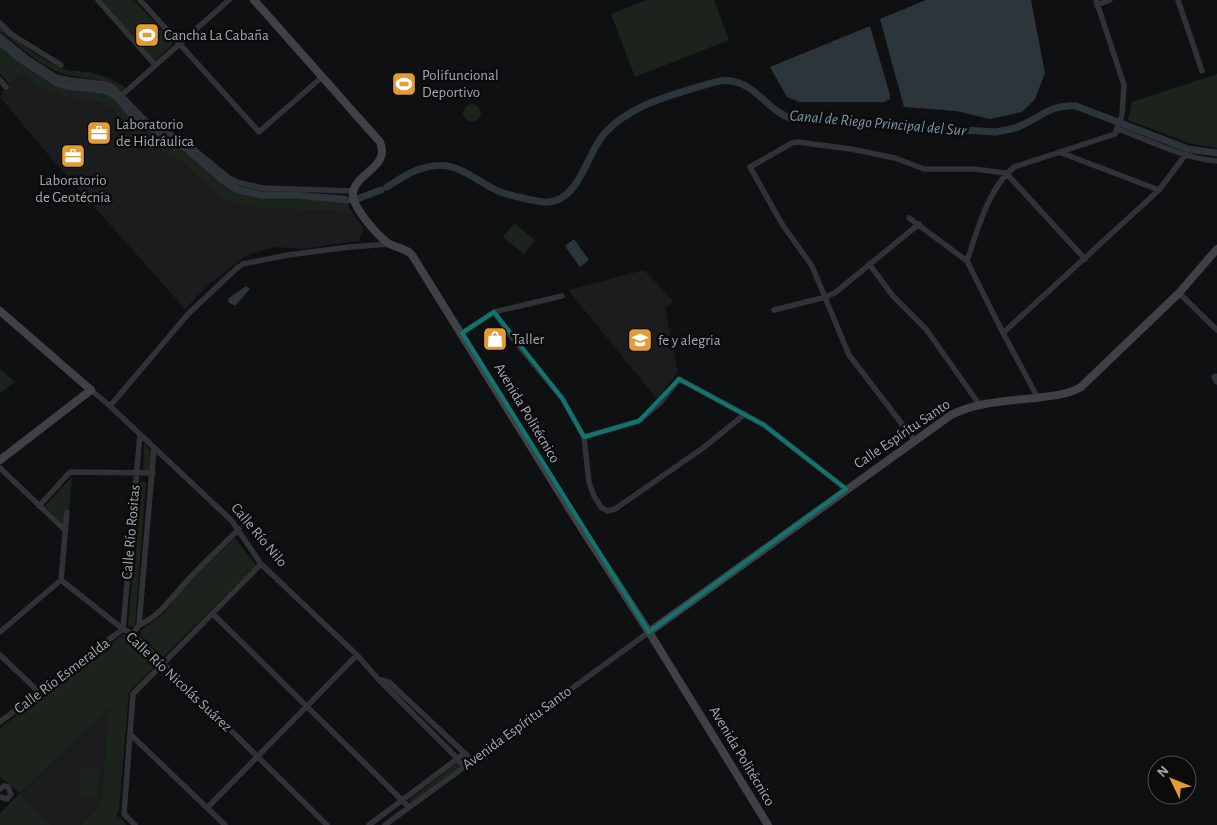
<svg xmlns="http://www.w3.org/2000/svg" width="1217" height="825" font-family="'Alegreya Sans',sans-serif">
  <style>
    .built { fill: #1c1c1e }
    .green { fill: #1c231d }
    .water { fill: #2c353a }
    .lines { fill: none; stroke-linecap: round; stroke-linejoin: round }
    .canal { stroke: #2c353a; stroke-width: 7 }
    .minor { stroke: #313235; stroke-width: 5.5 }
    .secondary { stroke: #3f4145; stroke-width: 8 }
    .marked { fill: none; stroke: #0f766e; stroke-width: 4; stroke-linejoin: round }
    .labels { text-anchor: middle; dominant-baseline: central; stroke-width: 5; stroke-linejoin: round; paint-order: stroke }
    .poi-label { font-size: 15px; fill: #a2a7b1; stroke: #0b0b0c; text-anchor: start }
    .street-label { font-size: 15px; fill: #a2a7b1; stroke: #0b0b0c }
    .water-label { font-size: 16px; font-style: italic; fill: #7a97aa; stroke: #0b0b0c }
  </style>
  <rect width="100%" height="100%" fill="#0f1011"/>
  <!-- built -->
  <path class="built" d="M22 74 36 85 111 107 133 135 180 161 223 199 264 208 342 212 355 217 364 228 359 241 301 249 276 247 247 255 207 286 185 309 50 157 0 97 6 87Z
    M644 270 674 302 665 307 678 372 657 399 568 290Z
    M108 707 101 804 80 825H51L20 793Z"/>
  <!-- green -->
  <path class="green" d="M102 0H134L172 41V45L156 60 153 59Z
    M647 0H714L729 40 635 77 611 14Z
    M0 26C13 39 50 66 68 70 74 71 81 71 87 72 100 74 115 80 126 88L122 91C104 76 84 80 64 74 43 68 17 44 0 31Z
    M0 39 55 79 106 86 112 89 144 123 183 143 239 185 261 190 346 195 348 206 355 217 342 212 265 208 248 206 223 199 180 161 133 135 111 107 96 102 59 95 36 85 22 74 9 84 0 73Z
    M1217 74V148L1192 144 1128 120 1132 102Z
    M463 113a9 9 0 1 1 18 0a9 9 0 1 1-18 0Z
    M514 223 535 240 524 254 503 237Z
    M0 369 15 382 0 393Z
    M144 443 151 452 149 471 143 470Z
    M72 477 69 509 66 510 64 525 45 506Z
    M140 482H146L135 626 128 627Z
    M235 538 256 565 163 657 141 636V630L164 613 189 582Z
    M123 634 131 636 157 664 129 692 119 811 116 814 127 825H80L101 804 108 708 20 793 51 825H0V813L20 793 0 777V728Z
    M458 762 461 766 411 803 409 800Z
    M81 768 99 769 97 797 79 796Z"/>
  <!-- water -->
  <path class="water" d="M926 0H1031L1045 73 1035 99 1022 112 990 119 956 111 904 107 880 19Z
    M870 26 890 95V99L884 102H799L787 97 770 67Z
    M574 239 589 260 580 267 565 246Z
    M246 286 250 289 235 306 228 302 229 298Z"/>
  <g class="lines">
    <!-- canal -->
    <path class="canal" d="M0 42 19 58 57 83 66 86 104 90 111 93 118 98 137 121 187 149 221 179 238 190 262 195H297L348 200
      M387 187C397 181 406 174 417 170 453 157 465 174 494 189 503 194 513 196 523 198 531 200 540 203 549 202 580 199 587 153 604 134 628 107 664 97 698 87 708 84 721 79 731 81 757 84 770 115 795 119L996 132C1004 130 1012 130 1020 126 1041 117 1051 104 1076 106L1188 149 1217 153
      M357 199 381 190
      M1215 377 1217 381"/>
    <!-- minor -->
    <path class="minor" d="M98 0 155 65
      M140 0 259 132 322 77
      M1178 0 1202 71
      M1097 5 1110 0
      M0 23 11 34 61 65
      M0 36 28 59 56 77 70 80 106 84 114 88 146 121 184 141 229 178 240 183 262 188 353 191
      M0 80 6 87
      M122 95 229 0
      M1118 129C1148 140 1185 159 1217 161
      M1059 152 1159 190
      M909 218 967 261
      M869 264 893 296 926 329 979 404
      M1179 293 1217 330
      M774 310 826 297 836 292 919 224
      M494 312 513 339 562 398 584 437 589 482 594 496 601 507 607 511 615 509 703 448 745 414
      M462 333 494 312 562 296
      M1003 333 1159 190 1186 154
      M91 390 110 406 232 521 261 564 357 655 379 680 458 759 464 766
      M1038 398 1003 333 967 261C977 231 989 187 1014 167L1115 134 1122 115 1124 85 1096 0
      M110 406 188 314 237 268 243 264 288 255 350 247 390 244
      M584 437 639 421 660 403 679 379 764 425 846 489
      M915 441 849 355 812 266 782 224 750 167 792 143 797 142 851 149 895 158 924 169H974L1006 173 1085 259
      M0 468 65 530
      M39 506 70 472 153 473
      M61 580 123 629 133 634 327 825
      M61 580 67 512
      M213 614 409 807
      M139 625C160 616 172 597 187 581 203 563 222 546 239 529
      M123 629 140 434
      M0 632 61 580
      M133 634 139 625 154 448
      M0 655 39 692
      M381 680 389 682 473 761
      M0 722 123 629
      M131 735 225 825
      M0 789 4 786 8 787 11 794 7 799 0 797
      M207 808 357 655
      M135 825 124 814 133 694 261 564
      M369 825 465 753
      M385 825 649 632"/>
    <!-- secondary -->
    <path class="secondary" d="M254 0 380 142C391 167 355 173 353 193 351 206 378 236 388 243 396 248 406 248 412 255L582 529 649 632 768 825
      M0 311 91 390 0 460
      M649 632 951 415C977 402 1006 401 1035 398 1051 396 1067 395 1081 387L1179 293 1217 249"/>
  </g>
  <!-- marked area -->
  <path class="marked" d="M494 312 562 398 584 437 639 421 679 379 764 425 846 489 649 632 462 333Z"/>
  <!-- icons -->
  <defs>
    <symbol id="stadium-square" viewBox="-11 -11 22 22"><rect x="-9" y="-9" width="18" height="18" rx="4" fill="#e39c35" stroke="#0b0b0c"/><path d="M0-5a6.5 5 0 1 0 0 10a6.5 5 0 1 0 0-10ZM-3.5-1.8h7v3.6h-7Z" fill="#fff"/></symbol>
    <symbol id="office-square" viewBox="-11 -11 22 22"><rect x="-9" y="-9" width="18" height="18" rx="4" fill="#e39c35" stroke="#0b0b0c"/><path d="M-6-3h4V-5.5h4V-3h4V5H-6ZM-1-4.5V-3h2v-1.5ZM-6 0V1H6V0Z" fill="#fff"/></symbol>
    <symbol id="shop-square" viewBox="-11 -11 22 22"><rect x="-9" y="-9" width="18" height="18" rx="4" fill="#e39c35" stroke="#0b0b0c"/><path d="M-5-2.5h2.3a2.7 3.5 0 0 1 5.4 0H5L5.5 6h-11ZM-1.5-2.5h3a1.5 2.3 0 0 0-3 0Z" fill="#fff"/></symbol>
    <symbol id="school-square" viewBox="-11 -11 22 22"><rect x="-9" y="-9" width="18" height="18" rx="4" fill="#e39c35" stroke="#0b0b0c"/><path d="M0-5L7-2L0 1L-7-2ZM-4 1L0 2.5L4 1V4Q0 6-4 4Z" fill="#fff"/></symbol>
  </defs>
  <g fill-rule="evenodd">
    <use href="#stadium-square" x="133" y="21" width="28" height="28"/>
    <use href="#stadium-square" x="390" y="70" width="28" height="28"/>
    <use href="#office-square" x="85" y="119" width="28" height="28"/>
    <use href="#office-square" x="59" y="142" width="28" height="28"/>
    <use href="#shop-square" x="481" y="325" width="28" height="28"/>
    <use href="#school-square" x="626" y="326" width="28" height="28"/>
  </g>
  <g class="labels">
    <!-- poi labels -->
    <g class="poi-label">
      <text x="164" y="35">Cancha La Cabaña</text>
      <text x="422" y="75">Polifuncional<tspan x="422" dy="17">Deportivo</tspan></text>
      <text x="116" y="124">Laboratorio<tspan x="116" dy="17">de Hidráulica</tspan></text>
      <text x="73" y="180" text-anchor="middle">Laboratorio<tspan x="73" dy="17">de Geotécnia</tspan></text>
      <text x="512" y="339">Taller</text>
      <text x="658" y="340">fe y alegria</text>
    </g>
    <!-- street labels -->
    <g class="street-label">
      <text transform="translate(527 413) rotate(59)">Avenida Politécnico</text>
      <text transform="translate(902 434) rotate(-34)">Calle Espíritu Santo</text>
      <text transform="translate(131 532) rotate(-85)">Calle Río Rositas</text>
      <text transform="translate(259 535) rotate(50)">Calle Río Nilo</text>
      <text transform="translate(62 676) rotate(-37)">Calle Río Esmeralda</text>
      <text transform="translate(179 682) rotate(43)">Calle Río Nicolás Suárez</text>
      <text transform="translate(517 728) rotate(-36)">Avenida Espíritu Santo</text>
      <text transform="translate(742 756) rotate(59)">Avenida Politécnico</text>
    </g>
    <!-- water labels -->
    <g class="water-label">
      <text transform="translate(878 123) rotate(5)">Canal de Riego Principal del Sur</text>
    </g>
  </g>
  <!-- north arrow -->
  <g transform="translate(1172 780) rotate(313)"><circle r="24" fill="#0b0b0c" stroke="#47494e"/>
  <path d="M0-4L9 19L0 12L-9 19Z" fill="#e39c35"/>
  <text y="-8" font-size="14" font-weight="bold" text-anchor="middle" fill="#a2a7b1">N</text>
  </g>
</svg>
